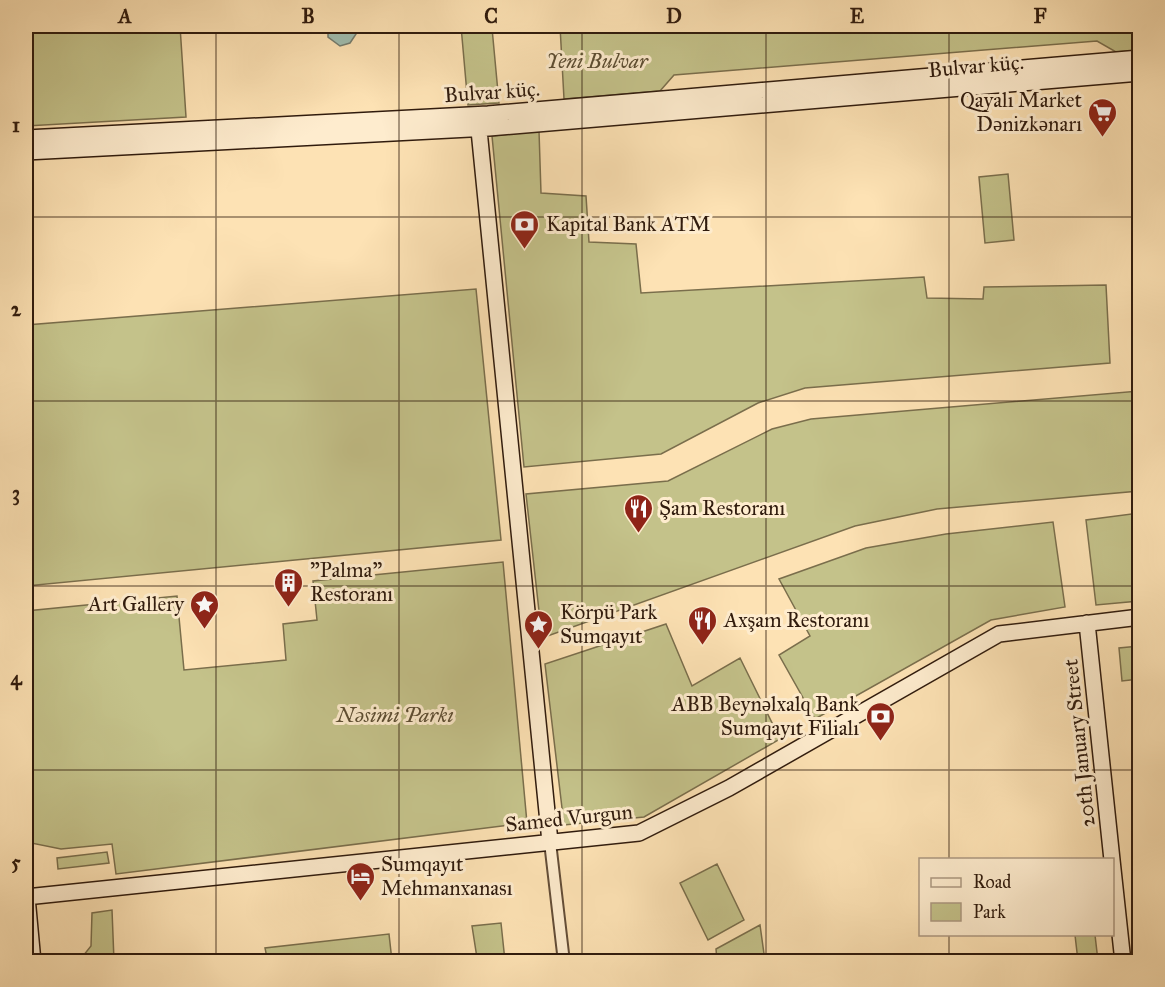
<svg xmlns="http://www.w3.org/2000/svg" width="1165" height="987" font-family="'IM FELL Great Primer',serif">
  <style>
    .green { fill: #c4c28a; stroke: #7a6e4c; stroke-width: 1.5 }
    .water { fill: #9fbdb0; stroke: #737c6f; stroke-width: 1.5 }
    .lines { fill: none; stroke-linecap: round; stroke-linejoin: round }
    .street-casing { stroke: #634d37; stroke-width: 14 }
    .secondary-casing { stroke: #301b0d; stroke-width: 18 }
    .street { stroke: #feecce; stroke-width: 10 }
    .secondary { stroke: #feecce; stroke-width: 15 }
    .grid { fill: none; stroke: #301b0d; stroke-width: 1.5; stroke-opacity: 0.55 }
    .labels { text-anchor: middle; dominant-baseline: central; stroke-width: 6; stroke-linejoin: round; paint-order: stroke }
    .park-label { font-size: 21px; font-style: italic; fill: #5c4d32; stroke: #feecce }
    .street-label { font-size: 21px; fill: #301b0d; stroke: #feecce }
    .poi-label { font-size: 21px; fill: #301b0d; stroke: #feecce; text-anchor: start }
    .neatline { fill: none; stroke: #301b0d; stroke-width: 2 }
    .grid-label { font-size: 20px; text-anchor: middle; font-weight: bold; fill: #301b0d }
  </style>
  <rect width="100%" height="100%" fill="#fde2b4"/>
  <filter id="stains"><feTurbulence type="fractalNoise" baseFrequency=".00333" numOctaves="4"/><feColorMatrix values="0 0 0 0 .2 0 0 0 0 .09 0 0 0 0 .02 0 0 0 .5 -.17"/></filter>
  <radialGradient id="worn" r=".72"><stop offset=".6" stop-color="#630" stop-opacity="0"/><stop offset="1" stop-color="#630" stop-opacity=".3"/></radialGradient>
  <!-- green -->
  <path class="green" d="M26 26H180L186 117 26 126Z
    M461 26H513L492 28 499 103 468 105Z
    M560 26H1139L1140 50 1116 52 1097 41 674 75 660 91 564 99Z
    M539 131 541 193 586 196 589 242 636 244 641 293 924 277 927 298 983 299 984 287 1106 285 1110 363 805 388 758 403 661 454 524 467 492 136Z
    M1008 174 1014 240 985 243 979 177Z
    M476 289 501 540 26 586V325Z
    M1139 391V491L937 509 855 526 542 638 526 494 668 481 772 429 811 419Z
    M1139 513V601L1096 605 1086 520Z
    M1053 522 1065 607 991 620 815 719 779 655 810 636 779 579 866 548 946 534Z
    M503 562 527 823 116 874 112 844 61 849 26 842V611L177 596 184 670 286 660 283 624 317 620 313 581Z
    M666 624 692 686 740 658 780 739 644 817 564 825 545 664Z
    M1139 646V679L1122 681 1119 648Z
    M107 852 109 863 58 869 57 858Z
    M717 864 744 920 708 940 680 883Z
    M112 910 114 961H79L91 946 92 913Z
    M501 923 505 961H464L477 958 472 926Z
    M760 925 765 961H717L716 949Z
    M389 934 392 961 276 962V957L267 958 265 948Z
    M1075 935H1095L1098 961H1078Z"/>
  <!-- water -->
  <path class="water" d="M328 26H355L356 34 350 43 340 46 328 37Z"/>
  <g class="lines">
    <defs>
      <path id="street" d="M550 842 564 962"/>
      <path id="secondary" d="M478 120 550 842
        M26 138 488 114 1140 58
        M26 152 489 128 1140 73
        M1087 623 1112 860
        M1112 860 1123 962
        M26 897 639 833 729 788 999 634 1140 617
        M27 897 33 962"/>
    </defs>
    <!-- street casing -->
    <use href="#street" class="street-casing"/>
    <!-- secondary casing -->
    <use href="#secondary" class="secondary-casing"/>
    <!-- street -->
    <use href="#street" class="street"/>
    <!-- secondary -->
    <use href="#secondary" class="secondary"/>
  </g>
  <!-- grid -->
  <path class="grid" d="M216 26V962M399 26V962M582 26V962M766 26V962M949 26V860M26 217H1140M26 401H1140M26 586H1140M26 770H1140M949 934V962"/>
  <!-- icons -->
  <defs>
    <symbol id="supermarket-pin" viewBox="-11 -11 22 30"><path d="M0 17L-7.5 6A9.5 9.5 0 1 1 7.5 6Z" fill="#8f2418" stroke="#feecce"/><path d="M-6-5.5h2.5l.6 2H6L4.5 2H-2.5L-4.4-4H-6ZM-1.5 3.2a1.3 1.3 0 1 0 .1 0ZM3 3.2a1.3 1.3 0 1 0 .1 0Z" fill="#fff"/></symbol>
    <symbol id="bank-pin" viewBox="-11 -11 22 30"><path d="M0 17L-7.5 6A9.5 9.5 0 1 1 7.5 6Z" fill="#8f2418" stroke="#feecce"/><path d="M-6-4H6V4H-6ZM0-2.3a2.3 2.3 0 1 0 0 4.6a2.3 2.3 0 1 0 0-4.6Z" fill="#fff"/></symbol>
    <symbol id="restaurant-pin" viewBox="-11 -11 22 30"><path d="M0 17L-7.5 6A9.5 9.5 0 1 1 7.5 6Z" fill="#8f2418" stroke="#feecce"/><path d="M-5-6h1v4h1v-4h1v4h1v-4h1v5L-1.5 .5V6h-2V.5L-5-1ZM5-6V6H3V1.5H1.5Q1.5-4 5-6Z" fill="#fff"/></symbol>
    <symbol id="building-pin" viewBox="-11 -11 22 30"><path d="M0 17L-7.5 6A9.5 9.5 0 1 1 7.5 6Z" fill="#8f2418" stroke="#feecce"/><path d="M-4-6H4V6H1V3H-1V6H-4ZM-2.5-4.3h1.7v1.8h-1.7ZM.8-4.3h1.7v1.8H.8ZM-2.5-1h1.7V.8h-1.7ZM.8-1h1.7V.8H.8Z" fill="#fff"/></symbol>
    <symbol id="sight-pin" viewBox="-11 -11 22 30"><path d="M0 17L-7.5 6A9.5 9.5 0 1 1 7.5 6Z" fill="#8f2418" stroke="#feecce"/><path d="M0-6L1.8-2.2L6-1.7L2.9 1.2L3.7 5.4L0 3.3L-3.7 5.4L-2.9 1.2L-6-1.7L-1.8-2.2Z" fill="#fff"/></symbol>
    <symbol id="hotel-pin" viewBox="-11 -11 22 30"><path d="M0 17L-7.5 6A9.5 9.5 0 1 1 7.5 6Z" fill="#8f2418" stroke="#feecce"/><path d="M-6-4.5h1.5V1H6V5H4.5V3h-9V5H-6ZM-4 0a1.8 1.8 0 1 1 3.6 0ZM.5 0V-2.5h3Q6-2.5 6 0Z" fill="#fff"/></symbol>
  </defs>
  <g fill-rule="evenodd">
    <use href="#supermarket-pin" x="1086" y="96" width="33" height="45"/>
    <use href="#bank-pin" x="508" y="208" width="33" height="45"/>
    <use href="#restaurant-pin" x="622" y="492" width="33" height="45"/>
    <use href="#building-pin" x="272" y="566" width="33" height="45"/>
    <use href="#sight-pin" x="188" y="588" width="33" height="45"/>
    <use href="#restaurant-pin" x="686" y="604" width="33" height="45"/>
    <use href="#sight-pin" x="522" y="608" width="33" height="45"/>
    <use href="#bank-pin" x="864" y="700" width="33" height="45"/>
    <use href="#hotel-pin" x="344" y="860" width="33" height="45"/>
  </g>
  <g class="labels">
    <!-- park labels -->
    <g class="park-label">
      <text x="597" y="61">Yeni Bulvar</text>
      <text x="395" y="715">Nəsimi Parkı</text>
    </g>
    <!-- street labels -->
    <g class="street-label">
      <text transform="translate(976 66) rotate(-5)">Bulvar küç.</text>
      <text transform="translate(492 92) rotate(-4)">Bulvar küç.</text>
      <text transform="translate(1079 743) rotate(-96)">20th January Street</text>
      <text transform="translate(569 818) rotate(-6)">Samed Vurgun</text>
    </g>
    <!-- poi labels -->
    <g class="poi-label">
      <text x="1082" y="100" text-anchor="end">Qayalı Market<tspan x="1082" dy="24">Dənizkənarı</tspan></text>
      <text x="546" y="224">Kapital Bank ATM</text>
      <text x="659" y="508">Şam Restoranı</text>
      <text x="310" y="570">"Palma"<tspan x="310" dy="24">Restoranı</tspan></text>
      <text x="184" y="604" text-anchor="end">Art Gallery</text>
      <text x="560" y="612">Körpü Park<tspan x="560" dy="24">Sumqayıt</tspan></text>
      <text x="724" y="620">Axşam Restoranı</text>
      <text x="859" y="704" text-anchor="end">ABB Beynəlxalq Bank<tspan x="859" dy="24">Sumqayıt Filialı</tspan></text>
      <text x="381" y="864">Sumqayıt<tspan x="381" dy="24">Mehmanxanası</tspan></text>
    </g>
  </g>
  <!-- margin -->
  <rect width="1165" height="987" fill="none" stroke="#fde2b4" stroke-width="66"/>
  <!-- legend -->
  <rect x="919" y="858" width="195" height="78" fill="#feecce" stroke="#ac9881" stroke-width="1.5"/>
  <rect x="931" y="878" width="30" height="9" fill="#feecce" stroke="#ac9881" stroke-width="1.5"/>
  <text x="973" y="888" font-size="18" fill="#301b0d">Road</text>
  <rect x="931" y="903" width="30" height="18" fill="#c4c28a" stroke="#ac9881" stroke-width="1.5"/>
  <text x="973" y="918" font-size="18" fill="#301b0d">Park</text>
  <rect x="33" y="33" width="1099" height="921" class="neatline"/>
  <g class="grid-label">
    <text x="125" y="23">A</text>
    <text x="308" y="23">B</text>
    <text x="491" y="23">C</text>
    <text x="674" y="23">D</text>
    <text x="857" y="23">E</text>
    <text x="1040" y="23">F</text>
    <text x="16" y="132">1</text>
    <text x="16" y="316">2</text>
    <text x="16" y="500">3</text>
    <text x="16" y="685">4</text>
    <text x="16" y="869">5</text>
  </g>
  <rect width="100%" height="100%" filter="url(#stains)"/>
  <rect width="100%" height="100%" fill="url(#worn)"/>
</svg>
